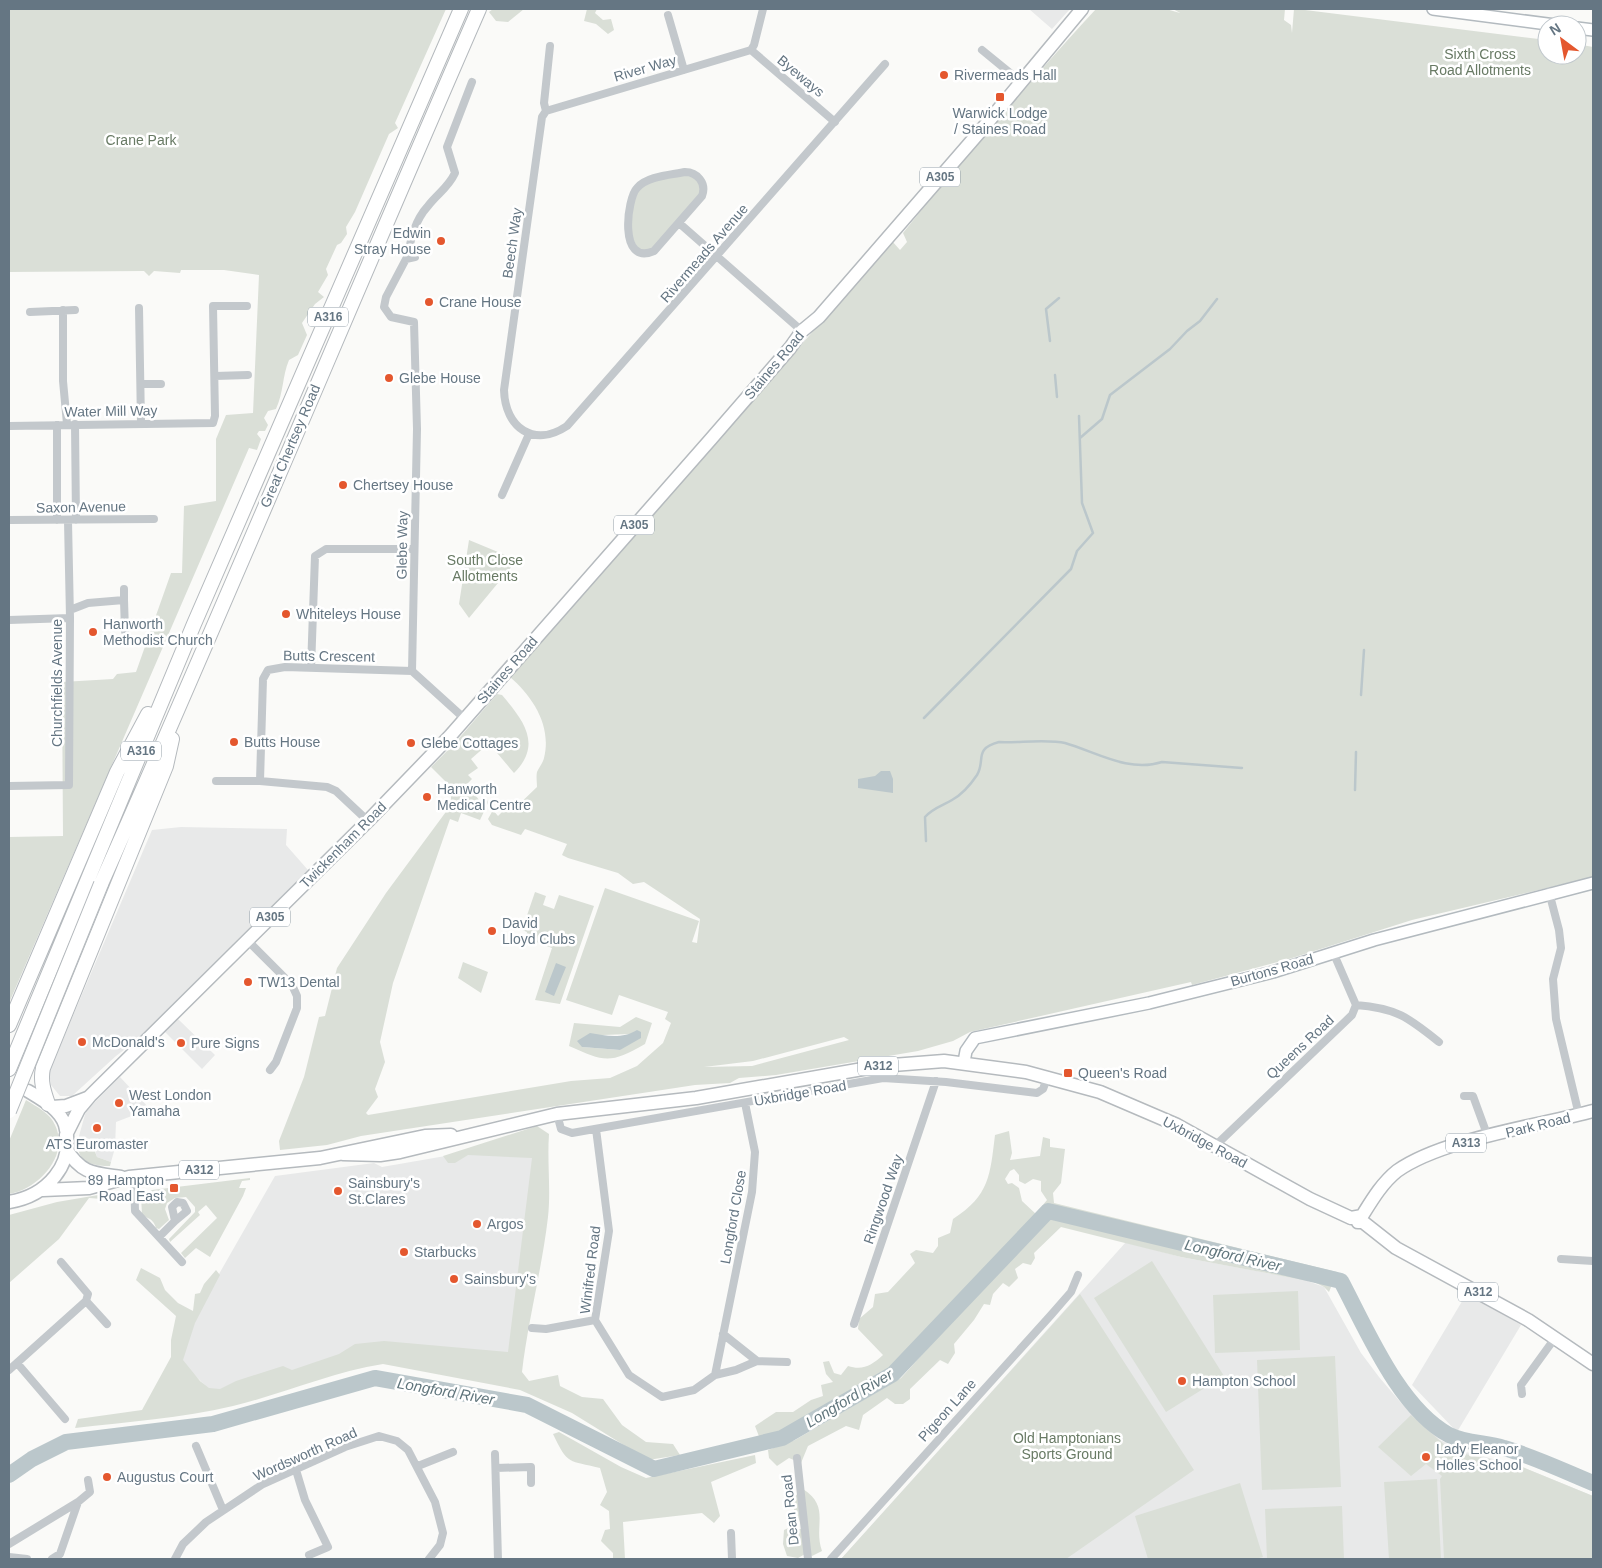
<svg xmlns="http://www.w3.org/2000/svg" width="1602" height="1568" font-family="Arial,sans-serif">
  <style>
    .built { fill: #e8e9e9 }
    .green { fill: #dadfd7; fill-rule: evenodd }
    .water { fill: #bbc7cb }
    .lines { fill: none; stroke-linecap: round; stroke-linejoin: round }
    .stream { stroke: #bbc7cb; stroke-width: 2.5 }
    .river { stroke: #bbc7cb; stroke-width: 16 }
    .secondary-casing { stroke: #b3babf; stroke-width: 14 }
    .primary-casing { stroke: #b5babe; stroke-width: 15 }
    .highway-casing { stroke: #b4b9bd; stroke-width: 16 }
    .street { stroke: #c3c8cc; stroke-width: 8 }
    .secondary { stroke: #fff; stroke-width: 11 }
    .primary { stroke: #fff; stroke-width: 12 }
    .highway { stroke: #fff; stroke-width: 14 }
    .highway-bridge-casing { stroke: #b4b9bd; stroke-width: 16; stroke-linecap: butt }
    .highway-bridge { stroke: #fff; stroke-width: 14 }
    .poi-dot { fill: #e4572e; stroke: #fff; stroke-width: 2 }
    .labels { text-anchor: middle; dominant-baseline: central; stroke-width: 5; stroke-linejoin: round; paint-order: stroke }
    .shield { fill: #fff; stroke: #939fa8; stroke-width: 1 }
    .shield-label { font-size: 12px; font-weight: bold; fill: #657683 }
    .park-label { font-size: 14px; fill: #687a64; stroke: #fff }
    .street-label { font-size: 14px; fill: #657683; stroke: #fff }
    .poi-label { font-size: 14px; fill: #657683; stroke: #fff; text-anchor: start }
    .water-label { font-size: 15px; font-style: italic; fill: #60757c; stroke: #fff }
  </style>
  <rect width="100%" height="100%" fill="#fafaf8"/>
  <!-- built -->
  <path class="built" d="M1029 9H1070L1052 29Z
    M181 827 287 829 286 845 308 870 133 1043 116 1056 72 1096H60L51 1085 49 1072 152 830Z
    M178 1019 215 1055 202 1069 165 1032Z
    M120 1077 150 1109 116 1122 115 1148 111 1162 97 1157 93 1144 79 1142V1136L86 1111Z
    M538 1140 511 1363 384 1348 216 1396 179 1360 195 1316 275 1176 374 1163 382 1167Z
    M1126 1242 1181 1257 1305 1280 1324 1287 1361 1353 1379 1377 1402 1404 1440 1440 1466 1452 1520 1466 1593 1496V1559H841Z
    M1467 1293 1521 1325 1457 1432 1412 1385Z"/>
  <!-- green -->
  <path class="green" d="M9 9H446L395 123 398 128 389 134 355 212 346 227 347 234 341 243 337 245 326 269 328 275 318 292 324 297 315 304 302 323 307 335 298 355 289 360C282 377 284 391 276 409L268 411 264 418 268 425 265 431H259L257 434 261 439 257 450 249 448 9 1003V837L63 836 62 682 113 679 117 674 136 672 171 573H182L184 506 216 501V439L226 415 253 413 259 275 224 270H181L180 273 154 271 149 276 144 271 9 272Z
    M493 9H524L508 22 496 21 489 12Z
    M587 9H597L595 13 603 20 611 19 614 30 608 34 596 24 584 21Z
    M1096 9H1166L1180 13 1173 9H1285L1284 20 1291 25 1292 33 1294 9H1297L1547 40V55H1577V44L1593 47V877L1412 920 1289 959 1192 985 1191 982 970 1032 953 1041 918 1051 776 1075 739 1078 730 1083 695 1085 361 1136 327 1145 280 1150 279 1141 304 1077 319 1017 325 1016 337 968 386 893 451 805V787L431 767 455 743 497 694 502 695C523 720 543 744 514 773L487 741V745L471 759 478 768 468 775 472 779 467 784 482 804 487 800 488 803 480 820 461 813 458 822 450 819 393 983 380 1042 385 1062 375 1089 378 1097 366 1113 368 1115 571 1081 610 1078 637 1066 663 1043 671 1023 665 1019 668 1012 619 995 612 1015 566 1000 605 888 699 921 692 942 697 943 700 919 644 882 633 884 618 873 568 858 562 855 567 844 525 829 521 835 492 825 488 819 493 810 498 816 504 810 512 811 537 787C537 783 536 776 537 772 539 767 543 763 544 758 552 726 533 697 510 677L892 241 900 250 907 242 903 233 993 121 1004 119C1011 96 1026 86 1041 70 1059 50 1077 29 1096 9ZM844 1037 849 1040 752 1066 704 1067 753 1061Z
    M691 172 704 190 654 251 639 253 629 229 633 196 643 183Z
    M469 540 517 560 469 618 459 604Z
    M535 892 546 896 543 905 554 909 559 895 594 906 560 1004 535 1000 552 948 526 938 527 932 522 930Z
    M463 962 488 972 481 993 458 978Z
    M636 1017 652 1023 645 1044C610 1064 605 1062 569 1046L574 1023 620 1027ZM630 1034 620 1050 582 1047 603 1035Z
    M26 1100C37 1107 50 1113 55 1125 70 1156 38 1189 9 1194V1141Z
    M537 1126 549 1134C547 1161 551 1190 548 1217 542 1269 528 1320 522 1372L529 1381 558 1375 560 1386 582 1397 603 1399 622 1425 646 1442 673 1444 680 1455 648 1460 572 1413 520 1390 383 1364C332 1372 283 1394 233 1406 181 1418 128 1422 75 1428L78 1419 142 1410 171 1357V1340L176 1316 136 1280 141 1268 160 1278 165 1290 178 1303 193 1311 195 1294 200 1293 204 1284 216 1270 220 1275 195 1323 183 1360 200 1381 209 1388 220 1389 236 1381 283 1366 292 1370 339 1354 355 1344 384 1341 508 1352 532 1158 468 1155 455 1163H448L443 1156Z
    M1009 1131 1012 1153 1010 1160 1040 1156 1043 1137 1050 1139V1147L1065 1149 1061 1183 1053 1193 1054 1203 1337 1272 1329 1292 1324 1287 1314 1282 1181 1257 1061 1227 1034 1253 1035 1258 1031 1265 1023 1263 1015 1269 1018 1278 1009 1287 1003 1283 993 1294 990 1305 984 1304 974 1320 954 1344 955 1353 948 1364 940 1360 910 1389V1399L903 1404H895L887 1398 863 1415 859 1430 846 1426 808 1446 801 1463 789 1458 777 1466 769 1458 768 1450 795 1440 901 1378 1049 1214 1062 1216 1063 1211 1045 1209 1042 1206 1047 1200 1041 1191V1181L1033 1179 1025 1184 1019 1181V1175L1014 1169 1010 1171 1005 1179 1008 1184 1012 1183 1019 1188 1022 1201 1037 1215 1012 1239 893 1369 789 1430 760 1439 755 1426 776 1412H793L811 1400 823 1396 821 1385 833 1382 826 1374 823 1362 829 1361 834 1373 841 1375 848 1366C863 1371 872 1365 883 1355L858 1329 859 1319 873 1307 875 1294 888 1292 915 1263 910 1254 916 1250 933 1253 938 1246V1238L950 1233 953 1219C990 1195 990 1175 995 1135Z
    M78 1147 94 1149 97 1157 111 1162 110 1166C97 1166 79 1164 78 1147Z
    M250 1178V1180L242 1181 239 1188H246L243 1196 210 1257 196 1248 185 1258 181 1253 217 1218 206 1205 198 1212 200 1215 170 1242 169 1239 195 1212V1207L186 1197 175 1198 167 1203 165 1209 169 1220 159 1229 156 1228C153 1217 146 1219 142 1214L141 1197 152 1190Z
    M116 1192 130 1196 129 1201 89 1198 59 1239 9 1283V1215L57 1202Z
    M1152 1261 1224 1376 1166 1412 1094 1298Z
    M1298 1291 1300 1350 1215 1353 1213 1295Z
    M1080 1294 1194 1470 1066 1559H841Z
    M1335 1356 1341 1487 1262 1490 1257 1360Z
    M1411 1415 1447 1447 1465 1454 1520 1466 1593 1496V1559H1444L1440 1479 1442 1476 1426 1464 1411 1476 1378 1447Z
    M559 1432 621 1467 646 1478 755 1455 756 1463 711 1482 720 1516 714 1523 702 1513 623 1522 625 1559H613V1553L601 1541 605 1530 610 1529 609 1511 600 1505 607 1492 600 1468C569 1460 568 1466 553 1434Z
    M1437 1479 1441 1559H1389L1384 1482Z
    M1240 1483 1263 1557 1255 1559H1148L1135 1516Z
    M803 1489C831 1507 813 1526 822 1551L812 1556 807 1553 798 1558 787 1556 783 1544 784 1530 793 1526 796 1529H802C801 1518 793 1515 792 1499Z
    M1342 1506 1344 1559H1267L1265 1509Z"/>
  <!-- water -->
  <path class="water" d="M881 771H890L893 779V793L858 788V779L875 776Z
    M556 963 566 967 554 996 545 992Z
    M637 1030 641 1032V1038L620 1050 582 1047 577 1041 590 1033C606 1036 623 1039 637 1030Z"/>
  <g class="lines">
    <!-- stream -->
    <path class="stream" d="M1050 341 1046 309 1059 298
      M1055 375 1057 397
      M1080 438 1102 419 1110 395 1170 349 1187 331 1200 321 1217 299
      M1361 695 1364 650
      M924 718 1071 569 1077 551 1093 533 1082 503 1079 416
      M1355 790 1356 752
      M926 841 925 817C933 808 942 806 952 800 961 795 971 784 977 775 986 760 973 749 999 742 1016 743 1049 739 1065 743 1096 752 1129 773 1162 762L1242 768"/>
    <!-- river -->
    <path class="river" d="M9 1475 32 1459 66 1442 213 1424 375 1378 527 1405 654 1469 782 1438 893 1374 1048 1211 1341 1281C1367 1330 1399 1408 1449 1435 1467 1444 1486 1442 1504 1448 1535 1457 1564 1471 1593 1483"/>
    <defs>
      <path id="secondary" d="M1433 9 1555 25
        M1577 28 1593 30
        M964 1062 966 1051 975 1038 1149 1003 1273 972 1374 940 1593 883"/>
      <path id="primary" d="M52 1107 66 1106 87 1098
        M66 1135 79 1109 90 1096 368 821 450 736 711 439 790 348 802 331 819 317 983 128 1082 9
        M66 1149C82 1174 93 1173 121 1177
        M343 1154 380 1155 400 1152 557 1114 696 1098 880 1066 944 1061 1026 1072 1100 1092 1177 1125 1310 1199 1351 1218 1362 1216
        M43 1190 89 1188 129 1177 320 1158 425 1136 451 1135
        M9 1202C46 1196 76 1165 65 1125 60 1109 41 1099 28 1091
        M1362 1216C1372 1200 1382 1183 1397 1171 1442 1139 1538 1126 1593 1111
        M1357 1217 1358 1222H1363L1396 1248 1528 1320 1593 1364"/>
      <path id="highway" d="M101 884C230 594 352 300 479 9
        M9 1025 117 772 148 714
        M9 1069 194 624 461 9
        M48 1104C44 1092 40 1081 43 1068L166 766 172 739"/>
    </defs>
    <!-- secondary casing -->
    <use href="#secondary" class="secondary-casing"/>
    <!-- primary casing -->
    <use href="#primary" class="primary-casing"/>
    <!-- highway casing -->
    <use href="#highway" class="highway-casing"/>
    <!-- street -->
    <path class="street" d="M668 15 684 70
      M550 46 544 103 546 111 542 117 504 390C505 428 534 448 567 426L885 64
      M751 50 835 122
      M751 50 754 45 763 9
      M982 50 1021 82
      M546 111 751 50
      M685 172C697 172 707 183 702 196L654 251C618 267 627 198 637 188 647 176 671 175 685 172Z
      M679 223 802 331
      M409 257C409 240 416 219 428 206 438 193 448 188 455 173L447 147 472 82
      M139 308 141 423
      M63 310V381L67 424
      M30 312 75 310
      M215 376 248 375
      M141 384H161
      M75 424 76 520
      M57 425V520
      M9 426 213 423 215 416 213 306H247
      M502 495 529 434
      M9 520 154 519
      M124 600 125 631
      M70 610 88 603 124 600V589
      M9 620 70 618
      M311 668 315 556 326 549H414
      M412 671 417 429 414 322 391 317 384 307 386 297 406 259 415 257
      M412 671 465 719
      M216 781H260L327 787 336 791 368 821
      M260 781 263 679 268 670 285 667 412 671
      M9 786 69 785 70 618 68 521
      M1549 892 1559 930 1561 948 1553 979 1556 1019 1579 1115
      M247 940 292 985 297 996V1008L276 1062 270 1070
      M1356 1005C1397 1008 1409 1018 1439 1042
      M1464 1096H1473L1488 1137
      M557 1114 561 1129 572 1133 883 1078 946 1082 1037 1093 1043 1089 1048 1076
      M596 1129 609 1231 595 1320 629 1375 662 1397 694 1390 715 1375 752 1192 755 1152 745 1103
      M1215 1146 1352 1015 1356 1005 1333 952
      M134 1177 135 1211 182 1262
      M159 1237 175 1221 172 1207 177 1202 183 1203 187 1211 175 1221
      M1561 1259 1593 1261
      M86 1301 107 1324
      M854 1324 936 1081
      M532 1328 546 1329 595 1320
      M723 1334 757 1361 787 1362
      M17 1363 65 1419
      M9 1370 86 1301 88 1294 61 1262
      M715 1375 736 1370 757 1361
      M1522 1394 1521 1385 1555 1338
      M196 1446 223 1510
      M495 1454 498 1559
      M797 1458 808 1559
      M418 1466 453 1452
      M496 1468 531 1467V1483
      M296 1470 305 1500 328 1547 309 1555
      M731 1533 732 1559
      M9 1544 78 1502
      M9 1557 27 1559
      M52 1559 60 1554 78 1502 90 1492 88 1480
      M175 1559 183 1544 206 1522 263 1484 345 1447 379 1436 397 1441 408 1450 435 1502 443 1533 440 1545 429 1559
      M831 1559 1051 1315 1071 1292 1078 1275"/>
    <!-- secondary -->
    <use href="#secondary" class="secondary"/>
    <!-- primary -->
    <use href="#primary" class="primary"/>
    <!-- highway -->
    <use href="#highway" class="highway"/>
    <defs>
      <path id="highway-bridge" d="M9 1111 101 884"/>
    </defs>
    <!-- highway-bridge casing -->
    <use href="#highway-bridge" class="highway-bridge-casing"/>
    <!-- highway-bridge -->
    <use href="#highway-bridge" class="highway-bridge"/>
  </g>
  <!-- markers -->
  <g class="poi-dot">
    <circle cx="944" cy="75" r="5"/>
    <rect x="995" y="92" width="10" height="10" rx="2.5"/>
    <circle cx="441" cy="241" r="5"/>
    <circle cx="429" cy="302" r="5"/>
    <circle cx="389" cy="378" r="5"/>
    <circle cx="343" cy="485" r="5"/>
    <circle cx="286" cy="614" r="5"/>
    <circle cx="93" cy="632" r="5"/>
    <circle cx="234" cy="742" r="5"/>
    <circle cx="411" cy="743" r="5"/>
    <circle cx="427" cy="797" r="5"/>
    <circle cx="492" cy="931" r="5"/>
    <circle cx="248" cy="982" r="5"/>
    <circle cx="82" cy="1042" r="5"/>
    <circle cx="181" cy="1043" r="5"/>
    <rect x="1063" y="1068" width="10" height="10" rx="2.5"/>
    <circle cx="119" cy="1103" r="5"/>
    <circle cx="97" cy="1128" r="5"/>
    <rect x="169" y="1183" width="10" height="10" rx="2.5"/>
    <circle cx="338" cy="1191" r="5"/>
    <circle cx="477" cy="1224" r="5"/>
    <circle cx="404" cy="1252" r="5"/>
    <circle cx="454" cy="1279" r="5"/>
    <circle cx="1182" cy="1381" r="5"/>
    <circle cx="1426" cy="1457" r="5"/>
    <circle cx="107" cy="1477" r="5"/>
  </g>
  <g class="labels">
    <!-- shield labels -->
    <g class="shield">
      <rect x="920" y="167.5" width="40" height="19" rx="4"/>
      <rect x="308" y="307.5" width="40" height="19" rx="4"/>
      <rect x="614" y="515.5" width="40" height="19" rx="4"/>
      <rect x="121" y="741.5" width="40" height="19" rx="4"/>
      <rect x="250" y="907.5" width="40" height="19" rx="4"/>
      <rect x="858" y="1056.5" width="40" height="19" rx="4"/>
      <rect x="1446" y="1133.5" width="40" height="19" rx="4"/>
      <rect x="179" y="1160.5" width="40" height="19" rx="4"/>
      <rect x="1458" y="1282.5" width="40" height="19" rx="4"/>
    </g>
    <g class="shield-label">
      <text x="940" y="177">A305</text>
      <text x="328" y="317">A316</text>
      <text x="634" y="525">A305</text>
      <text x="141" y="751">A316</text>
      <text x="270" y="917">A305</text>
      <text x="878" y="1066">A312</text>
      <text x="1466" y="1143">A313</text>
      <text x="199" y="1170">A312</text>
      <text x="1478" y="1292">A312</text>
    </g>
    <!-- park labels -->
    <g class="park-label">
      <text x="1480" y="54">Sixth Cross<tspan x="1480" dy="16">Road Allotments</tspan></text>
      <text x="141" y="140">Crane Park</text>
      <text x="485" y="560">South Close<tspan x="485" dy="16">Allotments</tspan></text>
      <text x="1067" y="1438">Old Hamptonians<tspan x="1067" dy="16">Sports Ground</tspan></text>
    </g>
    <!-- street labels -->
    <g class="street-label">
      <text transform="translate(645 68) rotate(-16)">River Way</text>
      <text transform="translate(801 76) rotate(40)">Byeways</text>
      <text transform="translate(512 243) rotate(-82)">Beech Way</text>
      <text transform="translate(704 253) rotate(-49)">Rivermeads Avenue</text>
      <text transform="translate(774 365) rotate(-50)">Staines Road</text>
      <text transform="translate(111 411) rotate(-1)">Water Mill Way</text>
      <text transform="translate(290 446) rotate(-67)">Great Chertsey Road</text>
      <text transform="translate(81 507) rotate(-1)">Saxon Avenue</text>
      <text transform="translate(402 545) rotate(-89)">Glebe Way</text>
      <text transform="translate(329 656) rotate(1)">Butts Crescent</text>
      <text transform="translate(507 670) rotate(-49)">Staines Road</text>
      <text transform="translate(57 683) rotate(-90)">Churchfields Avenue</text>
      <text transform="translate(343 845) rotate(-45)">Twickenham Road</text>
      <text transform="translate(1272 970) rotate(-16)">Burtons Road</text>
      <text transform="translate(1300 1047) rotate(-43)">Queens Road</text>
      <text transform="translate(800 1093) rotate(-10)">Uxbridge Road</text>
      <text transform="translate(1538 1125) rotate(-14)">Park Road</text>
      <text transform="translate(1205 1142) rotate(28)">Uxbridge Road</text>
      <text transform="translate(883 1199) rotate(-71)">Ringwood Way</text>
      <text transform="translate(733 1217) rotate(-80)">Longford Close</text>
      <text transform="translate(590 1270) rotate(-83)">Winifred Road</text>
      <text transform="translate(947 1410) rotate(-48)">Pigeon Lane</text>
      <text transform="translate(305 1454) rotate(-24)">Wordsworth Road</text>
      <text transform="translate(790 1510) rotate(-96)">Dean Road</text>
    </g>
    <!-- poi labels -->
    <g class="poi-label">
      <text x="954" y="75">Rivermeads Hall</text>
      <text x="1000" y="113" text-anchor="middle">Warwick Lodge<tspan x="1000" dy="16">/ Staines Road</tspan></text>
      <text x="431" y="233" text-anchor="end">Edwin<tspan x="431" dy="16">Stray House</tspan></text>
      <text x="439" y="302">Crane House</text>
      <text x="399" y="378">Glebe House</text>
      <text x="353" y="485">Chertsey House</text>
      <text x="296" y="614">Whiteleys House</text>
      <text x="103" y="624">Hanworth<tspan x="103" dy="16">Methodist Church</tspan></text>
      <text x="244" y="742">Butts House</text>
      <text x="421" y="743">Glebe Cottages</text>
      <text x="437" y="789">Hanworth<tspan x="437" dy="16">Medical Centre</tspan></text>
      <text x="502" y="923">David<tspan x="502" dy="16">Lloyd Clubs</tspan></text>
      <text x="258" y="982">TW13 Dental</text>
      <text x="92" y="1042">McDonald's</text>
      <text x="191" y="1043">Pure Signs</text>
      <text x="1078" y="1073">Queen's Road</text>
      <text x="129" y="1095">West London<tspan x="129" dy="16">Yamaha</tspan></text>
      <text x="97" y="1144" text-anchor="middle">ATS Euromaster</text>
      <text x="164" y="1180" text-anchor="end">89 Hampton<tspan x="164" dy="16">Road East</tspan></text>
      <text x="348" y="1183">Sainsbury's<tspan x="348" dy="16">St.Clares</tspan></text>
      <text x="487" y="1224">Argos</text>
      <text x="414" y="1252">Starbucks</text>
      <text x="464" y="1279">Sainsbury's</text>
      <text x="1192" y="1381">Hampton School</text>
      <text x="1436" y="1449">Lady Eleanor<tspan x="1436" dy="16">Holles School</tspan></text>
      <text x="117" y="1477">Augustus Court</text>
    </g>
    <!-- water labels -->
    <g class="water-label">
      <text transform="translate(1233 1255) rotate(13)">Longford River</text>
      <text transform="translate(446 1391) rotate(10)">Longford River</text>
      <text transform="translate(849 1398) rotate(-31)">Longford River</text>
    </g>
  </g>
  <!-- border -->
  <rect width="1602" height="1568" fill="none" stroke="#657683" stroke-width="20"/>
  <!-- north arrow -->
  <g transform="translate(1562 40) rotate(328)"><circle r="24" fill="#ffffff" stroke="#c1c8cd"/>
  <path d="M0-4L9 19L0 12L-9 19Z" fill="#e4572e"/>
  <text y="-8" font-size="14" font-weight="bold" text-anchor="middle" fill="#657683">N</text>
  </g>
</svg>
